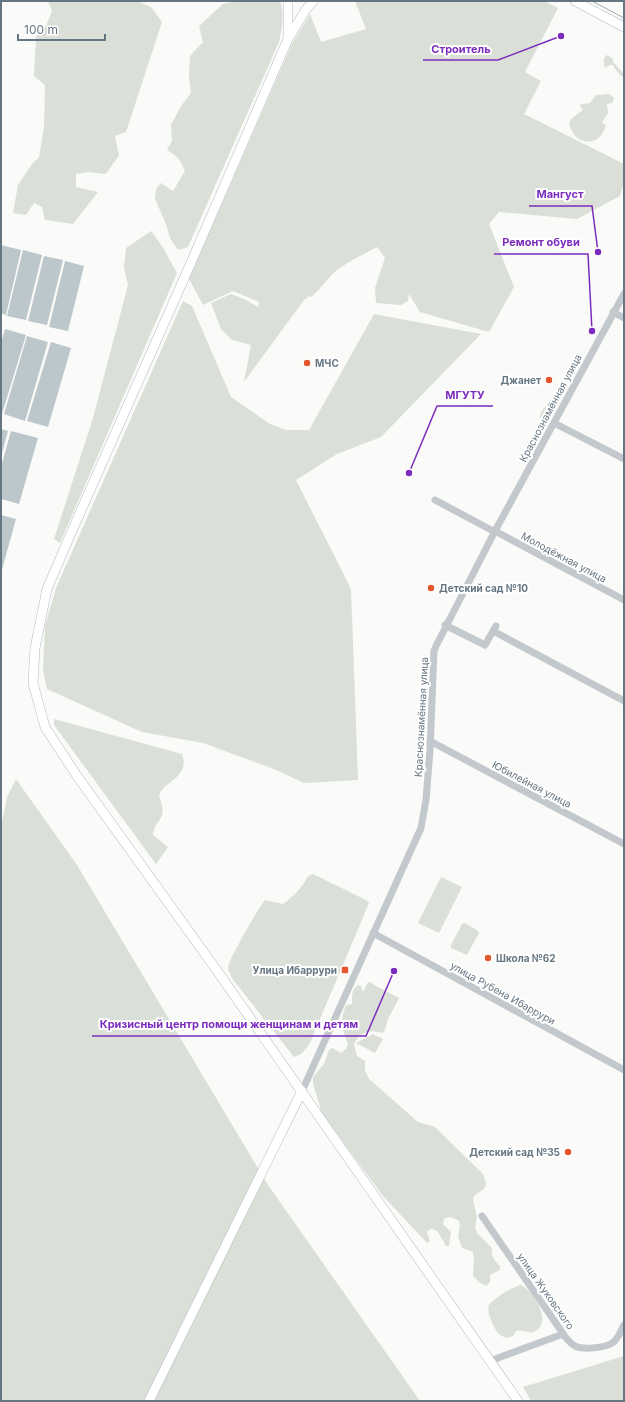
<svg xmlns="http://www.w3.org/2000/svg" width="625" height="1402" font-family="Inter,sans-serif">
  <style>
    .green { fill: #dadfd7 }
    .water { fill: #bbc7cb }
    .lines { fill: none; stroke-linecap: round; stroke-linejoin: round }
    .secondary-casing { stroke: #b3babf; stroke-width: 10 }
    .street { stroke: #c3c8cc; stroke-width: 7 }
    .secondary { stroke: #fff; stroke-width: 9 }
    .tram { stroke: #a2aab0; stroke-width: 1 }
    .poi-dot { fill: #e4572e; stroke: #fff; stroke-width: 1.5 }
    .labels { text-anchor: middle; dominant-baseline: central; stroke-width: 4; stroke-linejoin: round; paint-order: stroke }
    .poi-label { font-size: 10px; font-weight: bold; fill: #657683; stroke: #fff; text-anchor: start }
    .street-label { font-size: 10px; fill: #657683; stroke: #fff }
    .leader { fill: none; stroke: #7b2cbf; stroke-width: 1.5 }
    .callout-dot { fill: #7b2cbf; stroke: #fff; stroke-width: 1.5 }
    .callout-label { font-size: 11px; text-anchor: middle; font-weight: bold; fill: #7b2cbf; stroke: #fff; stroke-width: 4; stroke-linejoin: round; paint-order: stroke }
  </style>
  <rect width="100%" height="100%" fill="#fafaf8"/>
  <!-- green -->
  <path class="green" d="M48 1H137L151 7 162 22 126 132 115 136 119 155 106 174 88 172 76 174V187L98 192 73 224 45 220 42 207 34 203 26 215 13 213 18 185 32 164 39 157 44 128 45 85 34 76 36 37 46 26 52 11Z
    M236 1H280C285 15 282 27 279 42L188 247 178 250 170 238 166 224 155 199 156 189 161 183 173 191 185 171C181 160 176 155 167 150L172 141 171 125 181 106 191 93 189 77 190 56 203 42 199 26 223 4Z
    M355 1H544L558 8 525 72 541 81 524 114 624 164V182L620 196 577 219 499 212 489 224 514 287 489 332 420 312 409 294 408 301 401 305 376 303 375 288 385 258 377 247C364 254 349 261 337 270 327 278 321 289 311 297L309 296 304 300 244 382 251 345 232 340 221 329 211 303 231 294 244 299 258 307 259 302 233 291 203 305 189 279 292 44 310 14 321 42 366 29Z
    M607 55 612 58 614 63 624 74 623 76H621L615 69 613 65H610L605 68 604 64V58Z
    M608 94 612 96 614 99 612 103 607 104C608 117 610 109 603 121V124L606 125C600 149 574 146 569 123L572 118 583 110 580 106 581 104 590 103 596 95Z
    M151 231 162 246 177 273 60 543 54 539 93 418 128 285 124 267 126 248Z
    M183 301 192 306 231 397 270 424 286 430H309L374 314 481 334 381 437 337 454 296 480 351 589 358 780 304 783 274 769 203 743 142 732 47 689 43 670 45 626 56 588Z
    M544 407 549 409 544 419 539 417Z
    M54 719 182 754C188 770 178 776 167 785 164 787 161 791 159 795 161 802 165 811 161 817 157 825 154 825 153 835L168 847 156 864 54 725Z
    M16 779 77 865 268 1185 420 1401H1V827L7 797Z
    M313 874 366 900 369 903 309 1045 301 1054 294 1057 231 977C231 974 228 971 228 968 229 958 258 909 265 900L283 904C294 896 302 888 308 876Z
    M441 877 462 887 439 933 418 923Z
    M465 923 478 931 479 933 467 955 451 948V945L462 924Z
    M368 982 372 983 374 985 399 998 387 1021 385 1030 383 1033C369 1030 361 1031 354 1044L357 1056 365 1061V1070L369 1079 418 1122 435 1127 483 1174 486 1183 485 1188 474 1196 473 1200 477 1217 475 1227 477 1233 492 1248C491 1256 494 1260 500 1266V1270L490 1275V1282L486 1286 480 1283 473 1276 474 1261 473 1252 462 1248 458 1236 460 1225 459 1221C453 1217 449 1216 444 1219L443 1224 451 1232 449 1246H446L438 1232 433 1229H430L427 1232 430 1241 427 1243 383 1196 324 1116 321 1111 313 1083V1077L324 1064 329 1050 332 1048 341 1053 346 1049 348 1045C342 1027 339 1024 346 1005L352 1004C352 997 351 990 358 985L361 986 363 992Z
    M373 1034 383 1039 375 1053 356 1043Z
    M521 1285C533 1291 554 1323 534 1332 529 1334 523 1329 516 1331L513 1336 507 1338C505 1337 501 1336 499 1334 494 1329 486 1312 489 1305 493 1299 514 1286 521 1285Z
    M624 1356V1401H531L523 1387Z"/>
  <!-- water -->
  <path class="water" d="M1 245 21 250 6 315 1 313Z
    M23 250 42 255 26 320 7 316Z
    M44 256 63 260 47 325 28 321Z
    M65 261 84 266 68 331 49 327Z
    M5 329 26 335 2 414 1 413V343Z
    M27 336 48 342 25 421 4 414Z
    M51 342 71 348 48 427 27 421Z
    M1 429 8 431 1 457Z
    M11 431 38 438 19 504 1 499V467Z
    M1 515 16 519 1 573Z"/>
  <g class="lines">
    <defs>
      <path id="secondary" d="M313 1 305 11 288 39 190 265 75 524 47 589 35 648 33 683 45 727 77 776 213 965 518 1401
        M575 1 624 27
        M288 38V1
        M149 1401 302 1091"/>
    </defs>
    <!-- secondary casing -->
    <use href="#secondary" class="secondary-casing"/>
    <!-- street -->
    <path class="street" d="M613 312 624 318
      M554 423 624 459
      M435 500 495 532
      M495 531 624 600
      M445 625 485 645 496 626
      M493 631 624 701
      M430 741 624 844
      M373 933 624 1070
      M302 1091 421 828 426 800 430 750 434 651 436 646 495 531 624 294
      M482 1216 562 1332C565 1337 570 1343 575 1346 582 1350 605 1348 612 1343 618 1340 621 1330 624 1325
      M490 1361 563 1334"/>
    <!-- secondary -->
    <use href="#secondary" class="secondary"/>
    <!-- tram -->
    <path class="tram" d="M592 1 624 18"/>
  </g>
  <!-- markers -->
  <g class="poi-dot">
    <circle cx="307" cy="363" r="4"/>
    <circle cx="549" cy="380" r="4"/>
    <circle cx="431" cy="588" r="4"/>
    <circle cx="488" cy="958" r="4"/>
    <rect x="341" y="966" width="8" height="8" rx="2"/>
    <circle cx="568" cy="1152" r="4"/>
  </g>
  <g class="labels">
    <!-- poi labels -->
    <g class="poi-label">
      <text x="315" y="363">МЧС</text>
      <text x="541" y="380" text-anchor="end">Джанет</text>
      <text x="439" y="588">Детский сад №10</text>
      <text x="496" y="958">Школа №62</text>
      <text x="337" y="970" text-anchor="end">Улица Ибаррури</text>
      <text x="560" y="1152" text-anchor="end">Детский сад №35</text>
    </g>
    <!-- street labels -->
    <g class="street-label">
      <text transform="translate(550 408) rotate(-62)">Краснознамённая улица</text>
      <text transform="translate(564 557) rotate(28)">Молодёжная улица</text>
      <text transform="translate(421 717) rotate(-87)">Краснознамённая улица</text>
      <text transform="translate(532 784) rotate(28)">Юбилейная улица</text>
      <text transform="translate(503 993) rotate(29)">улица Рубена Ибаррури</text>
      <text transform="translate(546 1291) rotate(55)">улица Жуковского</text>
    </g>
  </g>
  <!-- callouts -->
  <path class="leader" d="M561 36L498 60H423M598 252L592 206H529M592 331L588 254H494M409 473L437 406H493M394 971L366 1036H92"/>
  <g class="callout-dot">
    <circle cx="561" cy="36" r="4"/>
    <circle cx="598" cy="252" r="4"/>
    <circle cx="592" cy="331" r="4"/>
    <circle cx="409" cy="473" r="4"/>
    <circle cx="394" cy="971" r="4"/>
  </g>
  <g class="callout-label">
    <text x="461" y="53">Строитель</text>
    <text x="560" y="198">Мангуст</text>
    <text x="541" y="246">Ремонт обуви</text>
    <text x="465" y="399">МГУТУ</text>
    <text x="229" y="1028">Кризисный центр помощи женщинам и детям</text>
  </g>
  <!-- border -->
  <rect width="625" height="1402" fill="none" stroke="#657683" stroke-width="4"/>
  <!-- scale -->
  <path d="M18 34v6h87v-6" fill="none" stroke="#657683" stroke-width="2"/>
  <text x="24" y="34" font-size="12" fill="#657683" stroke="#ffffff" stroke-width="3" paint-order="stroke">100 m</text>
</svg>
